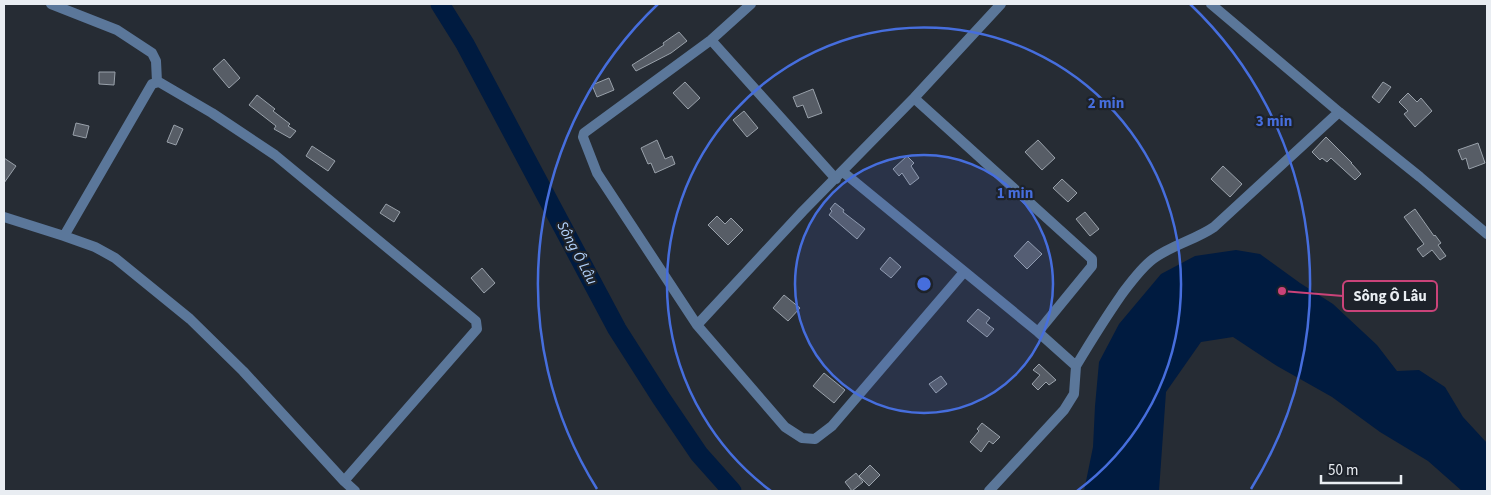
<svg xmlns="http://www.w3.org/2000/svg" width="1491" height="495" font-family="'Source Sans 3',sans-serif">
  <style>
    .water { fill: #001b40 }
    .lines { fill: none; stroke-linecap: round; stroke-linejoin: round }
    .river { stroke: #001b40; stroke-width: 19 }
    .building { fill: #575d66; stroke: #99a1aa }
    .minor { stroke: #5b779a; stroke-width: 10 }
    .ring { fill: none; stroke: #466edd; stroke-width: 2.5 }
    .labels { text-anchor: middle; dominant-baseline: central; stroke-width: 4.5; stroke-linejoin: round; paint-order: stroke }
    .water-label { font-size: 15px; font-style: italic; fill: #b2d2fb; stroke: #1d222a }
    .centre { fill: #466edd; stroke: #1d222a; stroke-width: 2.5 }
    .ring-label { font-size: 15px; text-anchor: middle; font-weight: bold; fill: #466edd; stroke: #1d222a; stroke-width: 4.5; stroke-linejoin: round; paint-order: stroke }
    .leader { fill: none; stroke: #ca4379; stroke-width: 2 }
    .callout-dot { fill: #ca4379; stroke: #1d222a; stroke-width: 2 }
    .callout { fill: #1d222a; stroke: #ca4379; stroke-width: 2 }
    .callout-label { font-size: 15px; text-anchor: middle; font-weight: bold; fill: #e9edf2 }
  </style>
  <rect width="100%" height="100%" fill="#262c34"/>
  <!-- water -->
  <path class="water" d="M1236 250 1260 254 1300 283 1333 304 1377 345 1397 371 1419 370 1445 387 1463 417 1487 443V491H1462L1428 461 1380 432 1332 397 1277 366 1233 337 1201 342 1166 392 1159 491H1084L1093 447 1095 406 1099 362 1119 324 1161 274 1195 256Z"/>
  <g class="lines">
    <!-- river -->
    <path class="river" d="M440 4 465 44 617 329 661 398 699 454 732 491"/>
  </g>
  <!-- building -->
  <path class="building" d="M679 32 687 41 671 53 636 71 632 65 664 45 663 43Z
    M224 59 240 78 229 88 213 69Z
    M99 72H115L114 85 99 84Z
    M609 78 614 90 597 97 592 85Z
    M685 82 700 98 688 109 673 93Z
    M1383 82 1391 87 1379 103 1372 97Z
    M813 89 822 113 808 118 803 105 797 107 793 97Z
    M1408 93 1417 102 1421 98 1432 111 1415 127 1404 114 1408 111 1399 102Z
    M257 95 275 109 273 111 290 124 288 126 296 131 290 138 274 129 276 126 249 105Z
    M744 111 758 128 747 137 733 120Z
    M76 123 89 126 86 138 73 135Z
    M174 125 183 129 176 145 167 142Z
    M1326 137 1352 163H1351L1361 174 1355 180 1331 158 1327 162 1322 158 1320 160 1312 152Z
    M657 140 665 159 672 156 675 164 655 173 651 163 648 164 641 148Z
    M1038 140 1055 158 1042 170 1025 152Z
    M1478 143 1485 163 1469 169 1466 158 1462 160 1458 150Z
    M312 146 335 161 328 171 306 156Z
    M907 156 914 163 911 166 919 178 910 185 902 173 899 176 893 169Z
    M4 158 16 166 4 183Z
    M1223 166 1242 184 1230 197 1211 179Z
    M1062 179 1077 193 1068 202 1053 188Z
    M835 203 844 210 843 212 865 229 857 239 829 215 832 211 830 209Z
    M386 204 400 212 394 222 380 213Z
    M1415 209 1434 236 1435 235 1441 243 1438 245 1446 256 1440 260 1432 250 1423 257 1417 249 1424 244 1404 217Z
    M1085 212 1099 229 1090 236 1076 219Z
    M717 216 725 224 731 218 743 230 728 245 708 225Z
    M1028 241 1042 254 1027 269 1014 256Z
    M890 257 901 267 891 278 880 269Z
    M482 268 495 283 484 293 471 278Z
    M784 295 800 308 788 321 773 308Z
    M978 309 990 318 986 323 994 329 987 337 967 321Z
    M1039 364 1056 380 1049 385 1046 382 1038 390 1032 384 1040 375 1033 370Z
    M824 373 845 390 834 403 813 386Z
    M941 376 947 384 936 393 929 384Z
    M982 423 1000 437 993 444 989 441 981 452 970 442 979 431 977 429Z
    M870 465 880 475 869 486 859 476Z
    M856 473 863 482 852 491 845 482Z"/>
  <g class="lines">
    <!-- minor -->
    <path class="minor" d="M51 4 117 30 152 53 156 61 157 82
      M751 4 711 40 584 133 583 137 597 173 697 325 785 427 802 438 815 439 832 426 964 272
      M1211 4 1339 112 1420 177 1487 234
      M711 40 836 179
      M914 98 1092 259V266L1038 332
      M843 172 1038 332 1076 366 1074 394 1064 410 989 491
      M4 217 64 236 95 247 115 258 190 319 243 371 344 481 355 491
      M64 236 152 84 159 82 212 113 275 155 476 321 477 329 344 481
      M697 325 803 211 914 98 1001 4
      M1076 366C1091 341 1106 317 1122 294 1131 282 1141 268 1153 259 1172 245 1195 240 1214 227L1339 112"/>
  </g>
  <!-- distance rings -->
  <circle cx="924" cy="284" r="129" fill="#466edd" fill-opacity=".12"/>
  <g class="ring">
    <circle cx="924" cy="284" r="129"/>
    <path d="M771 491A257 257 0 1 1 1077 491"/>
    <path d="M597 489A386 386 0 0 1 658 4M1190 4A386 386 0 0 1 1251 489"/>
  </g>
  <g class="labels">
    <!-- water labels -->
    <g class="water-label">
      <text transform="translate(577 253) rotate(62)">Sông Ô Lâu</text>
    </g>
  </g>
  <circle cx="924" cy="284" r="8" class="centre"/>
  <g class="ring-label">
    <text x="1106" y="108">2 min</text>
    <text x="1274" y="126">3 min</text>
    <text x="1015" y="198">1 min</text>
  </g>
  <!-- callouts -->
  <path class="leader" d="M1282 291L1343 296"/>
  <circle class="callout-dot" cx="1282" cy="291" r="5"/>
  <rect class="callout" x="1343" y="281" width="94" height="30" rx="5"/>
  <g class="callout-label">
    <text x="1390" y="301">Sông Ô Lâu</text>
  </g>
  <!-- border -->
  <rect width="1491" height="495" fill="none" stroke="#e9edf2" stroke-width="10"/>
  <!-- scale -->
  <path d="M1321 475v8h80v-8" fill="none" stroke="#e9edf2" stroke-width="2.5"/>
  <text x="1328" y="475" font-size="15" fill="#e9edf2" stroke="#1d222a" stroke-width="4" paint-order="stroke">50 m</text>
</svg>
